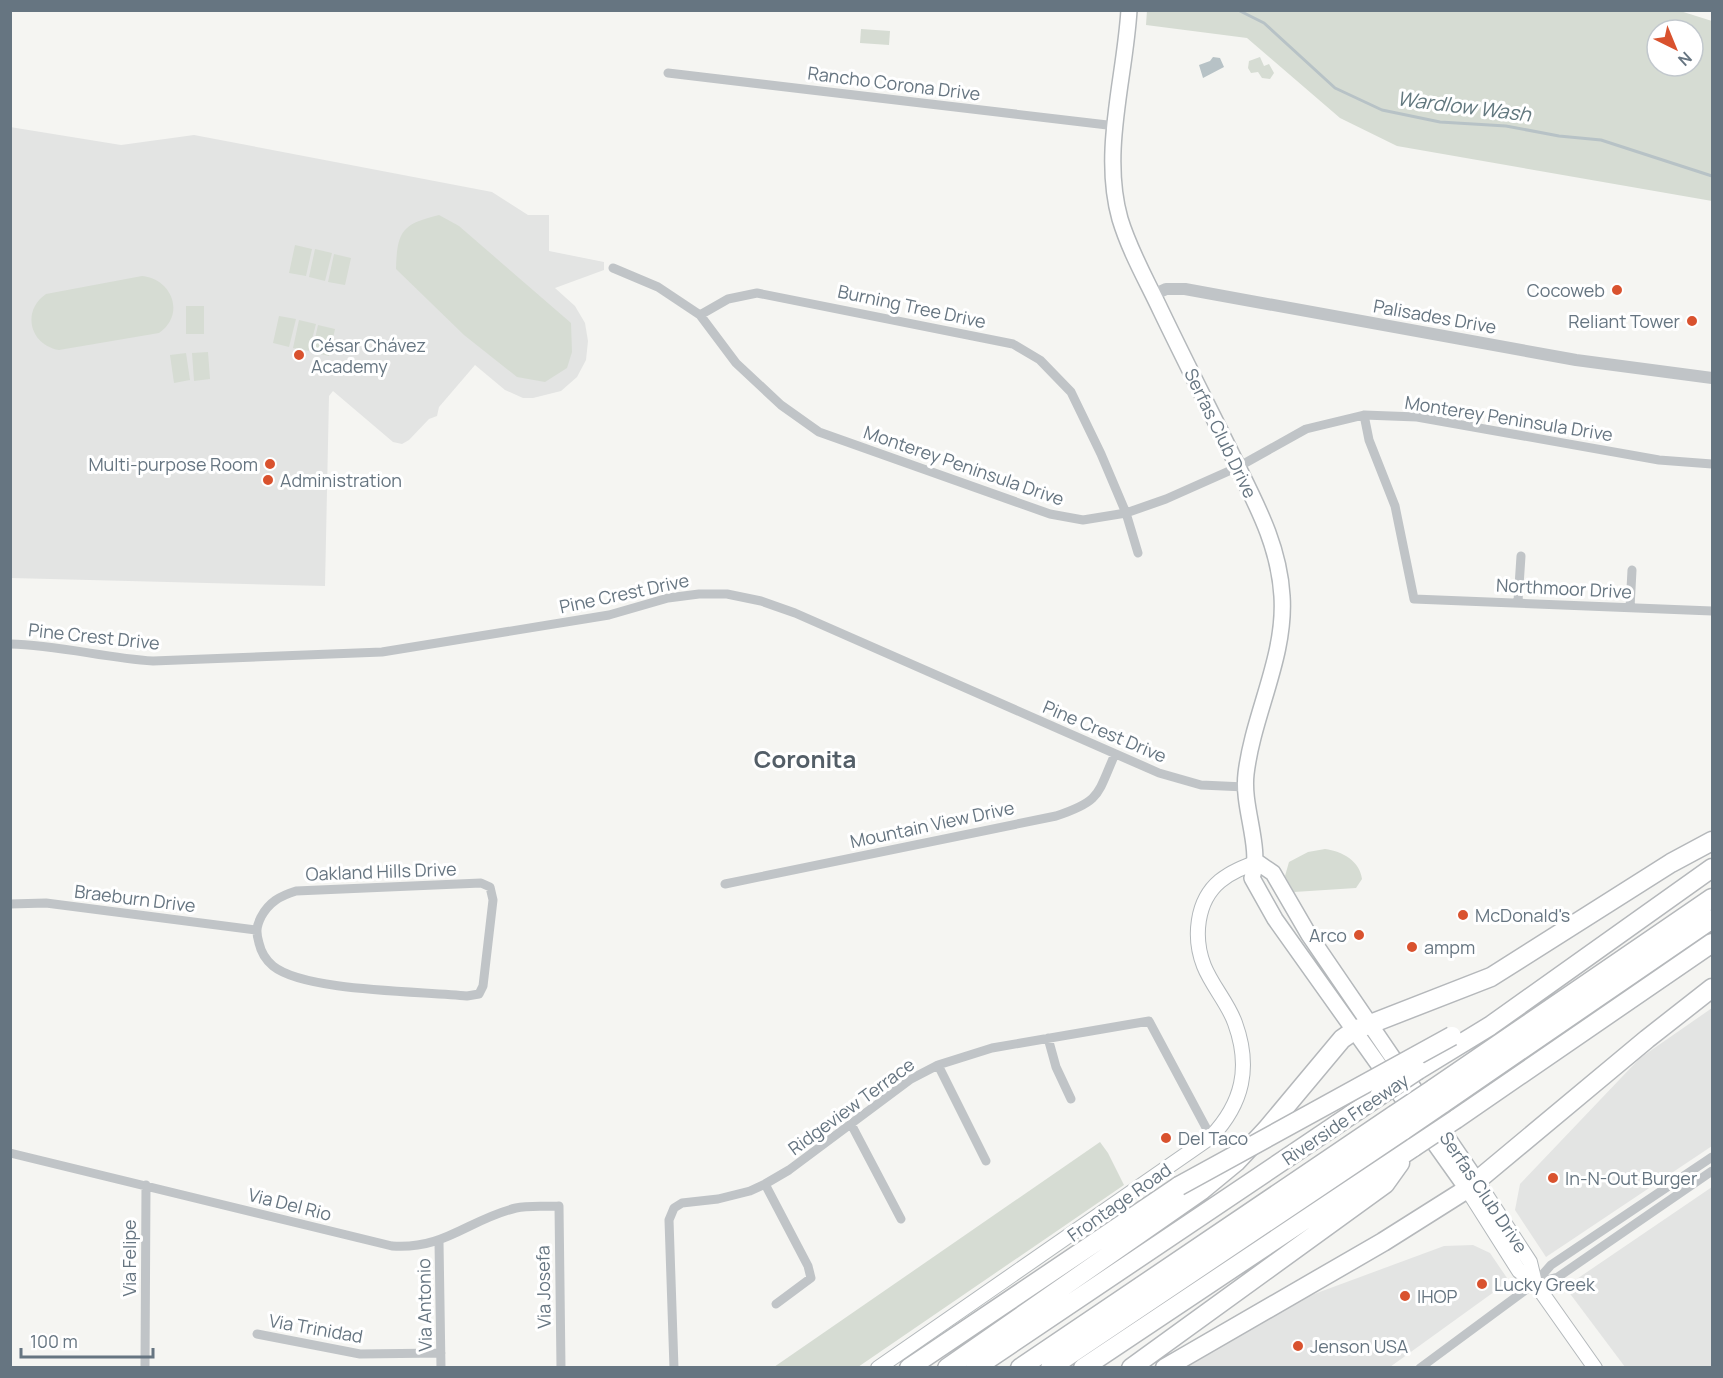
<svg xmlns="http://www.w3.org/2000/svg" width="1723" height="1378" font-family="Manrope,sans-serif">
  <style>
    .built { fill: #e3e4e3 }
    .green { fill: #d6dcd3; fill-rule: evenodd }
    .water { fill: #b7c2c6 }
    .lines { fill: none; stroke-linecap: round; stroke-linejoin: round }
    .stream { stroke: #b7c2c6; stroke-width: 3 }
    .secondary-casing { stroke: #b3b8bb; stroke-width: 16 }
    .primary-casing { stroke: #b4b8bb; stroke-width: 18 }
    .motorway-casing { stroke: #b5b8bb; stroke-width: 21 }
    .minor { stroke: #c0c4c7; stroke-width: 9 }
    .tertiary { stroke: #c0c4c7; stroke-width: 12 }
    .secondary { stroke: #fff; stroke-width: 14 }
    .primary { stroke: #fff; stroke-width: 15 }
    .motorway { stroke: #fff; stroke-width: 18 }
    .motorway-bridge-casing { stroke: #b5b8bb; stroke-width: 21; stroke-linecap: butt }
    .motorway-bridge { stroke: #fff; stroke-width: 18 }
    .poi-dot { fill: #d9522e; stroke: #fff; stroke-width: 2 }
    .labels { text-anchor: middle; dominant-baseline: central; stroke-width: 6; stroke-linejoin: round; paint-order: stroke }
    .street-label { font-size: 18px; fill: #667581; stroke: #fff }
    .poi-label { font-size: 18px; fill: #667581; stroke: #fff; text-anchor: start }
    .water-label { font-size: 20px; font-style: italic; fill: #61777e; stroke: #fff }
    .district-label { font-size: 24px; font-weight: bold; fill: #535e67; stroke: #fff }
  </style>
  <rect width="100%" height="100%" fill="#f5f5f2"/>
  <!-- built -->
  <path class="built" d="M10 127 121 145 194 135 492 192 528 215H549V251L604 262V270L555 288 575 306 585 323 588 341 586 360 577 377 561 391 533 398H523L505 390 475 365 439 407 437 416 429 419 409 440 402 444 393 442 333 391 329 396 325 586 11 578Z
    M1712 1008V1146L1546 1257 1515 1210 1520 1184 1640 1058Z
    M1712 1187V1367H1625L1565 1287Z
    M1473 1245 1490 1253 1507 1278 1505 1284 1390 1367 1183 1368 1298 1300 1444 1246Z"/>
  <!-- green -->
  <path class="green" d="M1147 10H1677L1712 21V201L1397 146 1340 118 1247 38 1146 25ZM1657 30H1693V66H1657Z
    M861 29 890 31 889 45 860 43Z
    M1260 57 1264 66 1269 64 1274 73 1270 79 1262 78 1258 72 1251 73 1248 68 1249 61Z
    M439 215 459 226 571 323 572 352 567 368 545 382 517 377 464 335 396 269C397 231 402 224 439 215Z
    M295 245 312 249 306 276 289 273Z
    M315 249 332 253 325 281 309 277Z
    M334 254 351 258 345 285 328 282Z
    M142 276C172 279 186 314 159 333L59 350C30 345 21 311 46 294Z
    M186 306H204V334H186Z
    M279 316 296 319 289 347 273 343Z
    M299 320 316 324 309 351 293 348Z
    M318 325 335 329 329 356 312 352Z
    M208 352 210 379 194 381 192 353Z
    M186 353 190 380 174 383 170 355Z
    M1325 849C1342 851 1360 861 1362 879L1356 888 1294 892 1285 876 1289 862 1308 852Z
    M1100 1142 1108 1153 1124 1185 858 1367H774Z"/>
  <!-- water -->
  <path class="water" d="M1213 57 1220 58 1224 67 1203 78 1199 65 1210 61Z"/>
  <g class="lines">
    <!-- stream -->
    <path class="stream" d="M1238 10 1264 23 1335 88 1382 110 1440 122 1506 126 1559 136 1601 140 1712 176"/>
    <defs>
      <path id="secondary" d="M1477 1181 1530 1262 1535 1283
        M1467 1189 1519 1271 1535 1283 1595 1368
        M878 1368 1211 1137C1243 1103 1251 1067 1235 1023 1228 1003 1212 986 1204 966 1193 938 1196 901 1220 881 1231 872 1244 867 1257 862"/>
      <path id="primary" d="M1129 10C1125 78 1101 152 1120 219 1130 252 1147 281 1161 311 1185 361 1210 410 1234 459 1256 504 1279 545 1282 596 1286 657 1253 714 1246 774 1242 808 1262 847 1252 878L1275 919 1467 1189
        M1257 862 1273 873 1309 935 1477 1181"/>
      <path id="motorway" d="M1418 1070 1490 1026 1712 868
        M1433 1089 1712 898
        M1442 1104 1712 919
        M1456 1119 1712 943
        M909 1368 1179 1186
        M947 1368 1202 1190 1236 1162 1266 1130 1342 1039 1355 1030 1491 977 1671 863 1712 841
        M975 1368 1379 1096
        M1020 1368 1394 1115
        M1050 1368 1404 1130
        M1083 1368 1414 1147
        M1131 1368 1385 1184 1400 1163
        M1165 1368 1383 1242 1467 1189 1647 1039 1712 988"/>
    </defs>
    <!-- secondary casing -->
    <use href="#secondary" class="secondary-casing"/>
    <!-- primary casing -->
    <use href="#primary" class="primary-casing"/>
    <!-- motorway casing -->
    <use href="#motorway" class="motorway-casing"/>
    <!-- minor -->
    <path class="minor" d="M668 73 1116 126
      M613 268 658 287 700 315 736 363 781 405 819 432 1050 514 1083 520 1126 513 1166 499 1238 467 1306 429 1364 415 1417 417 1659 460 1712 464
      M700 315 728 299 757 293 1013 344 1040 360 1071 392 1101 454 1126 513 1138 553
      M1364 415 1369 440 1395 506 1414 599 1712 611
      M1518 601 1521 556
      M1630 608 1632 570
      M10 644C59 645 105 658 153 661L382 652 609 615 668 598 699 594H727L761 601 795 613 1159 773 1201 785 1245 787
      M481 883 490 887 493 900 483 986 479 994 467 996C423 991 305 992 273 966 267 961 261 952 259 943 256 933 256 927 261 917 269 902 280 896 296 891Z
      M725 884 1056 816C1101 801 1097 795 1115 754
      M10 904 46 903 256 930
      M1048 1038 1056 1067 1071 1099
      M938 1065 986 1161
      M851 1124 901 1219
      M10 1153 392 1246C445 1250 469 1219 516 1208 529 1205 545 1207 559 1206L561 1368
      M765 1184 808 1266 811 1278 776 1304
      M439 1242 441 1368
      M1535 1283 1558 1277 1712 1171
      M257 1334 360 1354 441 1353
      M145 1368 146 1185
      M674 1368 669 1220 674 1208 682 1203 718 1199 750 1191 765 1184 789 1170 911 1079 938 1065 992 1048 1149 1021 1211 1137
      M1420 1368 1535 1283 1551 1265 1712 1157"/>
    <!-- tertiary -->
    <path class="tertiary" d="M1153 295 1166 289H1185L1576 360 1712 378"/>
    <!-- secondary -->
    <use href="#secondary" class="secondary"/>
    <!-- primary -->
    <use href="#primary" class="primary"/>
    <!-- motorway -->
    <use href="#motorway" class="motorway"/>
    <defs>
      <path id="motorway-bridge" d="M1379 1096 1418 1070
        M1394 1115 1433 1089
        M1404 1130 1442 1104
        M1414 1147 1456 1119
        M1179 1186 1452 1036"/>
    </defs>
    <!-- motorway-bridge casing -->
    <use href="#motorway-bridge" class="motorway-bridge-casing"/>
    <!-- motorway-bridge -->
    <use href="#motorway-bridge" class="motorway-bridge"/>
  </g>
  <!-- markers -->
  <g class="poi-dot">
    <circle cx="1617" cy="290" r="6"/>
    <circle cx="1692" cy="321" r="6"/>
    <circle cx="299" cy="355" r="6"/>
    <circle cx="270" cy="464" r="6"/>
    <circle cx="268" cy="480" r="6"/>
    <circle cx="1463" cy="915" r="6"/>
    <circle cx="1359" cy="935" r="6"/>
    <circle cx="1412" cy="947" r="6"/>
    <circle cx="1166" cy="1138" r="6"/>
    <circle cx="1553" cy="1178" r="6"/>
    <circle cx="1482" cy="1284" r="6"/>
    <circle cx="1405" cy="1296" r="6"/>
    <circle cx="1298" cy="1346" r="6"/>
  </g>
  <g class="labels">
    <!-- street labels -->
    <g class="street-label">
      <text transform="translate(894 83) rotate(7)">Rancho Corona Drive</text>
      <text transform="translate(912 306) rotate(12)">Burning Tree Drive</text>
      <text transform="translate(1435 316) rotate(10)">Palisades Drive</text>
      <text transform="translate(1509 418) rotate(9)">Monterey Peninsula Drive</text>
      <text transform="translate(1221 433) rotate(64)">Serfas Club Drive</text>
      <text transform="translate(964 465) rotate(19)">Monterey Peninsula Drive</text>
      <text transform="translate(1564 588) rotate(3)">Northmoor Drive</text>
      <text transform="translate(624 593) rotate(-12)">Pine Crest Drive</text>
      <text transform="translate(94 636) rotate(6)">Pine Crest Drive</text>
      <text transform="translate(1105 731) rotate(23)">Pine Crest Drive</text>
      <text transform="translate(932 824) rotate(-12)">Mountain View Drive</text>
      <text transform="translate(381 871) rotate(-2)">Oakland Hills Drive</text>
      <text transform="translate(135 898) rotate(7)">Braeburn Drive</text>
      <text transform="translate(851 1106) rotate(-36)">Ridgeview Terrace</text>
      <text transform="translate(1345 1119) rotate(-34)">Riverside Freeway</text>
      <text transform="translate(1484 1192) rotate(56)">Serfas Club Drive</text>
      <text transform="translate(1119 1202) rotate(-35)">Frontage Road</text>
      <text transform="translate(290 1204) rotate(14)">Via Del Rio</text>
      <text transform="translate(129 1258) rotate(-90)">Via Felipe</text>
      <text transform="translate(543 1287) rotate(-91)">Via Josefa</text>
      <text transform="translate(424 1305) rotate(-91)">Via Antonio</text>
      <text transform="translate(316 1328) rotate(10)">Via Trinidad</text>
    </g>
    <!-- poi labels -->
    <g class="poi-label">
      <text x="1605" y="290" text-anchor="end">Cocoweb</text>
      <text x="1680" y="321" text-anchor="end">Reliant Tower</text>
      <text x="311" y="345">César Chávez<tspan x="311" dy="21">Academy</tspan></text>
      <text x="258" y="464" text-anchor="end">Multi-purpose Room</text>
      <text x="280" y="480">Administration</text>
      <text x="1475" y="915">McDonald's</text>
      <text x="1347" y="935" text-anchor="end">Arco</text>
      <text x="1424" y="947">ampm</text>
      <text x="1178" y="1138">Del Taco</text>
      <text x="1565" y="1178">In-N-Out Burger</text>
      <text x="1494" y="1284">Lucky Greek</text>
      <text x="1417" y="1296">IHOP</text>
      <text x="1310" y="1346">Jenson USA</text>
    </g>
    <!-- water labels -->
    <g class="water-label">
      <text transform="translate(1464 106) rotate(7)">Wardlow Wash</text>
    </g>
    <!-- district labels -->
    <g class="district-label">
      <text x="805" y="758">Coronita</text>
    </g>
  </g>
  <!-- border -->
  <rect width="1723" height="1378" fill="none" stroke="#667581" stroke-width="24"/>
  <!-- north arrow -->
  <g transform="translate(1675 48) rotate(137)"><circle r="28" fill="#ffffff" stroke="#c2c8cd" stroke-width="1.5"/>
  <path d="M0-4.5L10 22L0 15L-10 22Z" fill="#d9522e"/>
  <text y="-9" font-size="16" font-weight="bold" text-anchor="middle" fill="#667581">N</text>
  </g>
  <!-- scale -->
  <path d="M21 1348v9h132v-9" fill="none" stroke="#667581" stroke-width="3"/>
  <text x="30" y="1348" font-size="18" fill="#667581" stroke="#ffffff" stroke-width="4.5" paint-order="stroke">100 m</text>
</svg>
